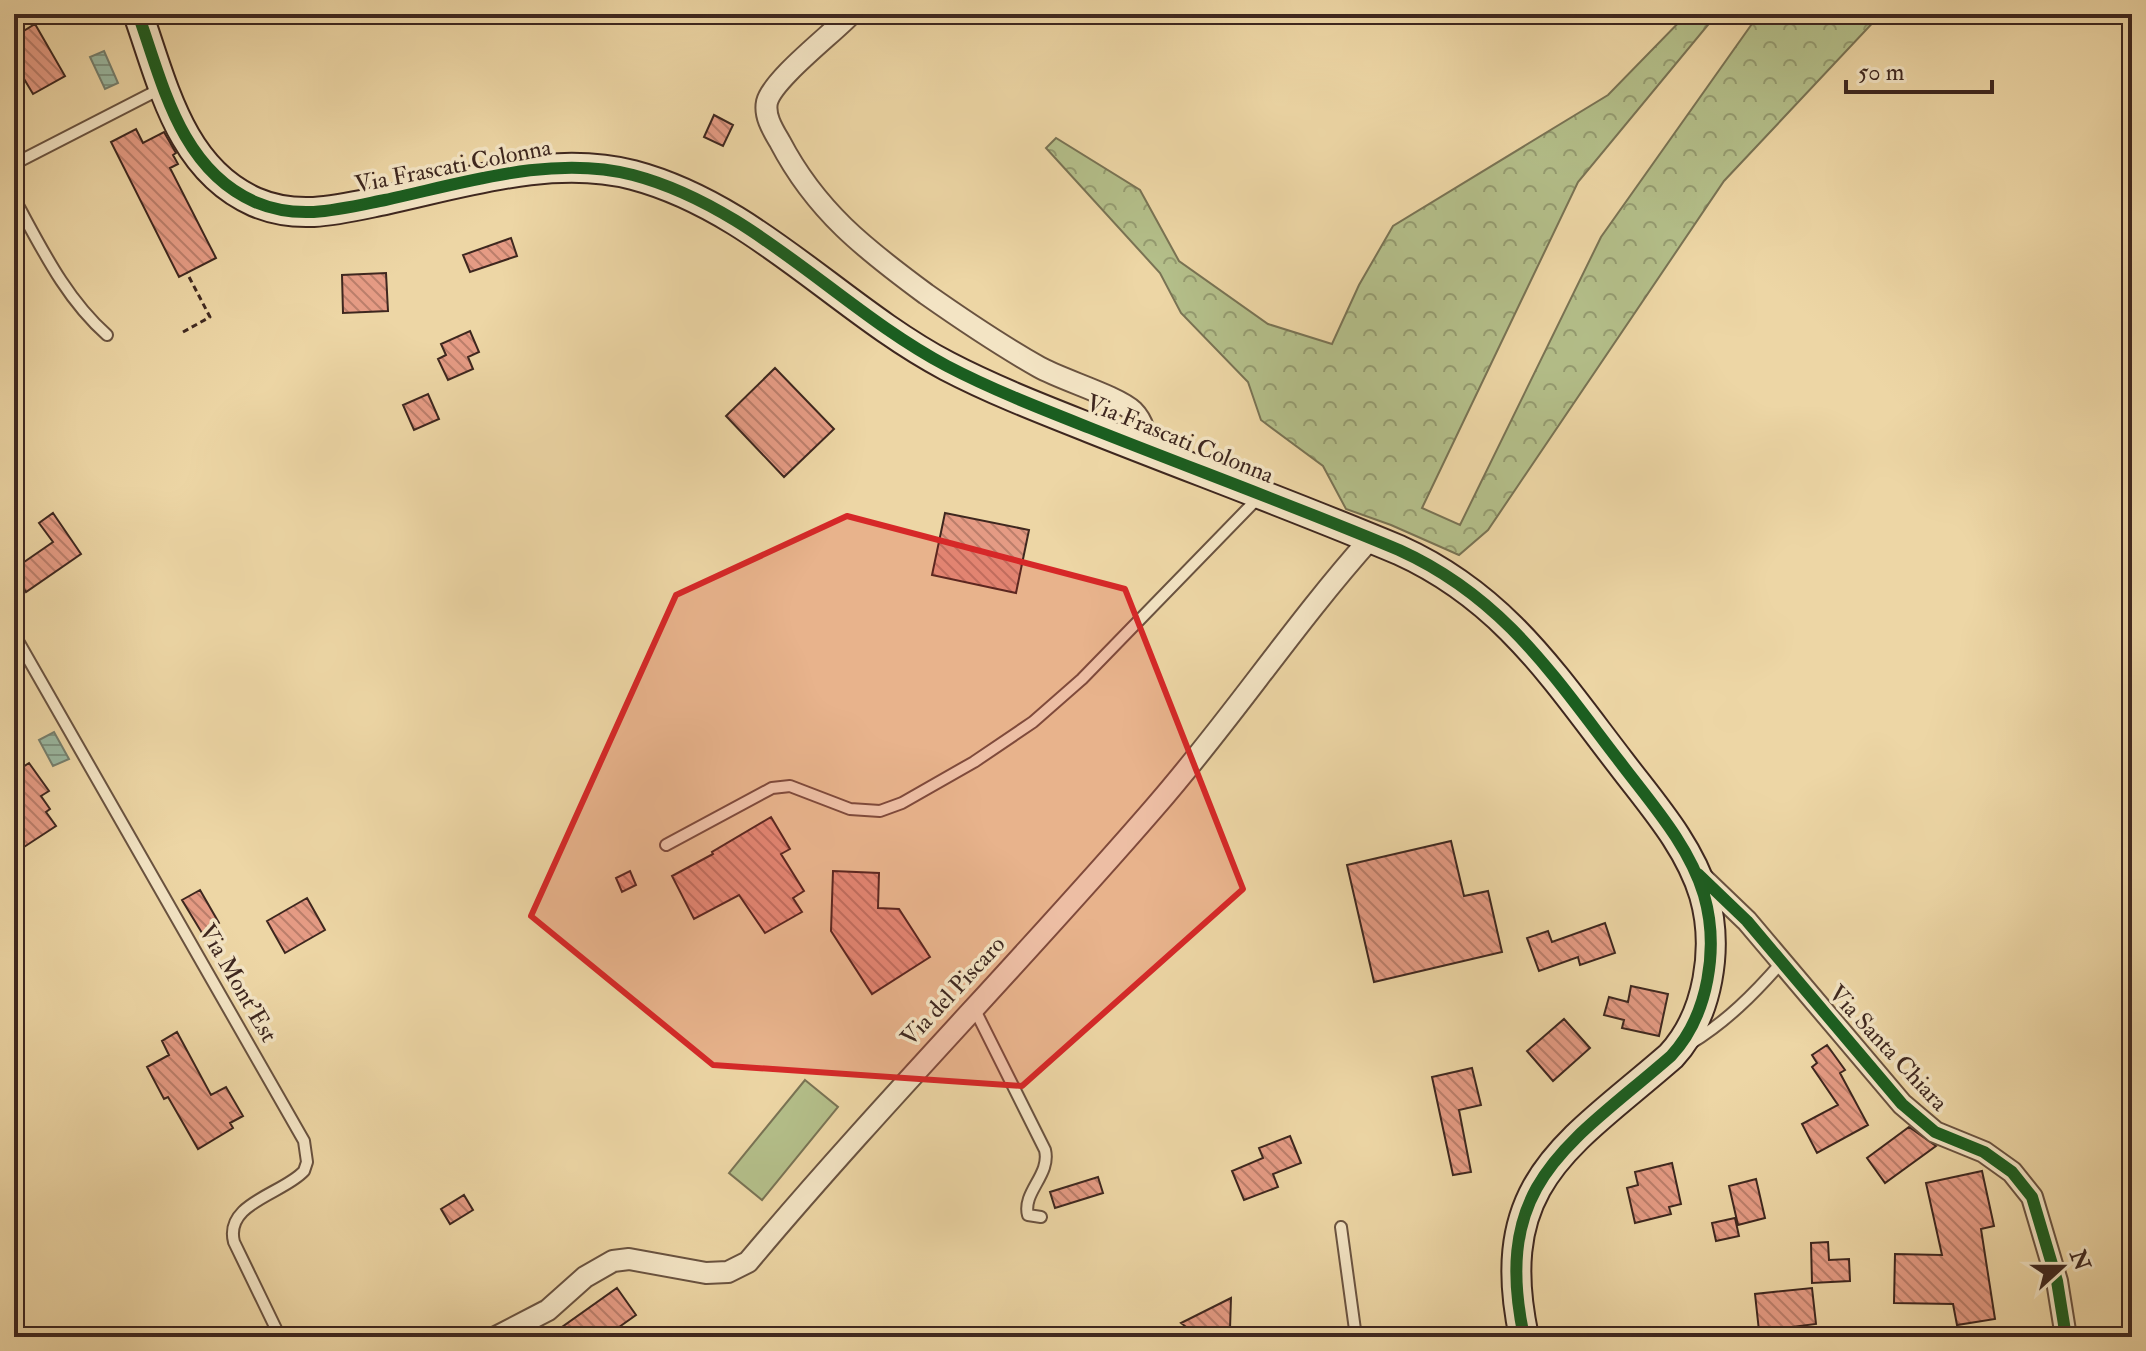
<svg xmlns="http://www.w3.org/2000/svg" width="2146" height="1351" font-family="'IM FELL Double Pica',serif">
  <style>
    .green { fill: #b4bf8a; stroke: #797354; stroke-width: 2 }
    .forest { fill: url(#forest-crowns); stroke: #797354; stroke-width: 2 }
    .water { fill: url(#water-rules); stroke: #757f6e; stroke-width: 2 }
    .building { fill: url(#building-back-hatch); stroke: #3e271f; stroke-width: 2 }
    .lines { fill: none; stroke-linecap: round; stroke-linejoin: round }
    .lane-casing { stroke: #6a5340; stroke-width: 14 }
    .street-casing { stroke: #6a5340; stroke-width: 24 }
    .secondary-casing { stroke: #3e271f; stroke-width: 32 }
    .path { stroke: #3e271f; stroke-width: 3; stroke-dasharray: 6 4; stroke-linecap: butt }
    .lane { stroke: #f3e4c4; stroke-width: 10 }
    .street { stroke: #f3e4c4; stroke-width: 20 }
    .secondary { stroke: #f3e4c4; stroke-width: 28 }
    .cycleway-casing { stroke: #f3e4c4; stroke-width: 17 }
    .cycleway { stroke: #1b5e20; stroke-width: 12 }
    .marked { fill: #d62828; fill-opacity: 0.2; stroke: #d62828; stroke-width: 6; stroke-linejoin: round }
    .labels { text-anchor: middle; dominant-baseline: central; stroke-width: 7; stroke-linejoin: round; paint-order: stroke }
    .street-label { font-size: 24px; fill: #3e271f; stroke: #f3e4c4 }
  </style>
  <defs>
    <pattern id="forest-crowns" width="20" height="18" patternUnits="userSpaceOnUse" patternTransform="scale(2)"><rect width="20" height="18" fill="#b4bf8a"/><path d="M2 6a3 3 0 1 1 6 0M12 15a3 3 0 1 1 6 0" fill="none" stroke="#949b70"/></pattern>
    <pattern id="water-rules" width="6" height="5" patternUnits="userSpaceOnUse" patternTransform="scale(2)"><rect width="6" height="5" fill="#9ab9a3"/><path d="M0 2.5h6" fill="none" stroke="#7f9684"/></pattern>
    <pattern id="building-back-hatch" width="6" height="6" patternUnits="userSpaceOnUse" patternTransform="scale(2)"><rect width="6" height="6" fill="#e59b84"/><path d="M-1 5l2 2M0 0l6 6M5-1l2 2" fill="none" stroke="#bb7e6b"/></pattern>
  </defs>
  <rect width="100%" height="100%" fill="#edd6a5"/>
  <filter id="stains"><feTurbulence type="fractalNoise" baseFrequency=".0025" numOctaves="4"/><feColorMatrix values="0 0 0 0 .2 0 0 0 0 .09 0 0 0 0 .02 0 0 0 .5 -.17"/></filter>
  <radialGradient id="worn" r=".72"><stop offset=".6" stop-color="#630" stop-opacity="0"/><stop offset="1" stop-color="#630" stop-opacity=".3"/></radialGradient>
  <!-- green -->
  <path class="green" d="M805 1080 838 1107 762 1200 729 1173Z"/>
  <!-- forest -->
  <path class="forest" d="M1687 14H1717L1578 182 1422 508 1460 525 1601 237 1759 14H1881L1724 181 1488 530 1459 555 1391 525 1346 509 1323 466 1261 420 1248 382 1181 313 1160 273 1046 148 1056 138 1140 190 1179 261 1268 324 1332 344 1359 285 1393 226 1608 95Z"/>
  <!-- water -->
  <path class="water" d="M104 51 118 83 105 89 90 57Z
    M54 732 69 759 53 766 39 740Z"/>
  <!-- building -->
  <path class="building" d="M35 24 65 76 33 94 14 62V37Z
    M714 115 733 125 723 146 704 137Z
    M136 129 143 143 164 132 176 153 173 155 178 164 170 168 216 258 179 277 111 142Z
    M511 238 517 256 470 272 463 255Z
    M386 273 388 311 343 313 342 275Z
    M470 331 479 352 468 357 473 369 448 380 438 359 446 355 441 344Z
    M775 368 834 429 784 477 726 416Z
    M428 394 439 419 414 430 403 405Z
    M53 513 81 554 26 592 14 574V569L53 542 39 523Z
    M945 513 1029 530 1016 593 932 575Z
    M29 763 49 791 41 796 50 809 46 812 56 826 24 847 14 833V773Z
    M771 817 790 849 781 854 804 891 793 898 802 912 765 933 739 895 694 919 672 876 713 854 712 852Z
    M1451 841 1464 896 1488 891 1502 952 1374 982 1347 865Z
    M630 871 636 885 622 892 616 878Z
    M833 871 879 873 878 908 899 909 930 957 872 994 831 931Z
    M200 890 219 923 202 933 182 900Z
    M307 898 325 930 285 953 267 921Z
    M1605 923 1615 953 1580 965 1578 957 1539 971 1527 938 1548 931 1552 942Z
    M1631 986 1668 994 1659 1036 1622 1028 1624 1020 1604 1015 1609 997 1628 1002Z
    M1564 1019 1590 1048 1553 1081 1527 1051Z
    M177 1032 211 1095 226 1087 243 1116 230 1123 233 1128 198 1149 168 1097 164 1099 147 1067 169 1055 162 1041Z
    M1827 1045 1845 1070 1840 1073 1868 1125 1817 1153 1802 1124 1838 1105 1812 1067 1817 1063 1812 1055Z
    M1472 1068 1481 1105 1459 1110 1471 1172 1453 1175 1432 1077Z
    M1909 1127 1936 1146 1885 1183 1867 1158Z
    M1290 1136 1301 1163 1273 1174 1278 1187 1244 1200 1232 1171 1263 1158 1259 1148Z
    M1672 1163 1681 1204 1669 1207 1671 1214 1635 1223 1627 1188 1638 1185 1635 1172Z
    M1982 1171 1994 1226 1981 1229 1995 1319 1957 1325 1953 1304 1894 1303 1895 1254 1942 1255 1926 1183Z
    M1098 1177 1103 1193 1055 1208 1050 1192Z
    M1756 1179 1765 1218 1738 1225 1729 1186Z
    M464 1195 473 1210 450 1224 441 1209Z
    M1735 1218 1739 1236 1716 1241 1712 1223Z
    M1828 1242 1829 1260 1849 1259 1850 1281 1812 1283 1811 1243Z
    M617 1288 636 1315 605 1337H570L562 1327Z
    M1812 1288 1816 1324 1759 1331 1755 1294Z
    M1231 1298 1230 1329 1212 1337H1199L1181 1323Z"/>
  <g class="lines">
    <defs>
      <path id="lane" d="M14 164 162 88
        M14 198C41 247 65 298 107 335
        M14 634 304 1141 307 1162 304 1171C283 1194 224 1203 234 1242L280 1337
        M666 845 772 788 790 786 850 809 880 811 902 803 974 762 1033 722 1082 679 1259 497
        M974 1008 1045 1150C1051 1175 1022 1192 1028 1215L1041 1217
        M1690 1044C1726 1022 1754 994 1781 963
        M1341 1227 1356 1337"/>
      <path id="street" d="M851 14C832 34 773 79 767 102 764 116 773 130 780 142 816 211 865 249 926 294 963 320 1000 345 1039 367 1062 380 1117 396 1133 411 1143 421 1147 436 1146 451
        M1698 874 1747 921 1902 1104 1935 1132 1984 1152 2012 1172 2032 1197 2057 1281 2066 1337
        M496 1337 548 1310 585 1277 613 1261 629 1259 706 1273 728 1272 748 1262C879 1106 1022 961 1155 807 1231 720 1294 624 1371 538"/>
      <path id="secondary" d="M138 14C163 84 180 169 255 202 299 221 341 209 385 200 464 183 553 154 633 175 754 207 839 309 947 366 993 390 1042 409 1090 428 1193 469 1297 507 1399 550 1503 597 1553 675 1620 762 1651 803 1689 845 1704 895 1719 947 1709 1015 1671 1056 1569 1145 1491 1182 1524 1337"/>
    </defs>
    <!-- lane casing -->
    <use href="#lane" class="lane-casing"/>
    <!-- street casing -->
    <use href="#street" class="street-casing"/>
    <!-- secondary casing -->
    <use href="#secondary" class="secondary-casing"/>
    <!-- path -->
    <path class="path" d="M183 332 210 317 187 273"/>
    <!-- lane -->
    <use href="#lane" class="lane"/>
    <!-- street -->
    <use href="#street" class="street"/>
    <!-- secondary -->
    <use href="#secondary" class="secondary"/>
    <defs>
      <path id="cycleway" d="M138 14C163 84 180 169 255 202 299 221 341 209 385 200 464 183 553 154 633 175 754 207 839 309 947 366 993 390 1042 409 1090 428 1193 469 1297 507 1399 550 1503 597 1553 675 1620 762 1651 803 1689 845 1704 895 1719 947 1709 1015 1671 1056 1569 1145 1491 1182 1524 1337
        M1698 874 1747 921 1902 1104 1935 1132 1984 1152 2012 1172 2032 1197 2057 1281 2066 1337"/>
    </defs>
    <!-- cycleway casing -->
    <use href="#cycleway" class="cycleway-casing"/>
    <!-- cycleway -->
    <use href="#cycleway" class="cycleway"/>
  </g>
  <!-- marked area -->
  <path class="marked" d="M847 516 1125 589 1243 889 1022 1086 713 1065 531 916 676 595Z"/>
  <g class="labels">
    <!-- street labels -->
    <g class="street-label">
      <text transform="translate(453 166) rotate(-11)">Via Frascati Colonna</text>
      <text transform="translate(1180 439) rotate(22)">Via Frascati Colonna</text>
      <text transform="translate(238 983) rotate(60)">Via Mont'Est</text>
      <text transform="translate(953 991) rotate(-47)">Via del Piscaro</text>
      <text transform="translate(1888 1048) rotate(47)">Via Santa Chiara</text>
    </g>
  </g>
  <!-- margin -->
  <rect width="2146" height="1351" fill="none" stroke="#edd6a5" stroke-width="48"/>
  <rect x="16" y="16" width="2114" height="1319" fill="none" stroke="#3e271f" stroke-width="4"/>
  <rect x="24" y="24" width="2098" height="1303" fill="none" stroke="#3e271f" stroke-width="2"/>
  <!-- north arrow -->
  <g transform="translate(2062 1267) rotate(69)" stroke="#f3e4c4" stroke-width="6" paint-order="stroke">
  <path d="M0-6L14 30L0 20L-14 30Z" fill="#3e271f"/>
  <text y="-12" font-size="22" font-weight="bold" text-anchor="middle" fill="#3e271f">N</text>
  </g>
  <!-- scale -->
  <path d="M1846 80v12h146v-12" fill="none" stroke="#3e271f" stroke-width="4"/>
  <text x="1858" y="80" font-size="24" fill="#3e271f" stroke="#f3e4c4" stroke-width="6" paint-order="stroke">50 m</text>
  <rect width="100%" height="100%" filter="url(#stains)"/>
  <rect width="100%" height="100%" fill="url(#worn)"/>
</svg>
